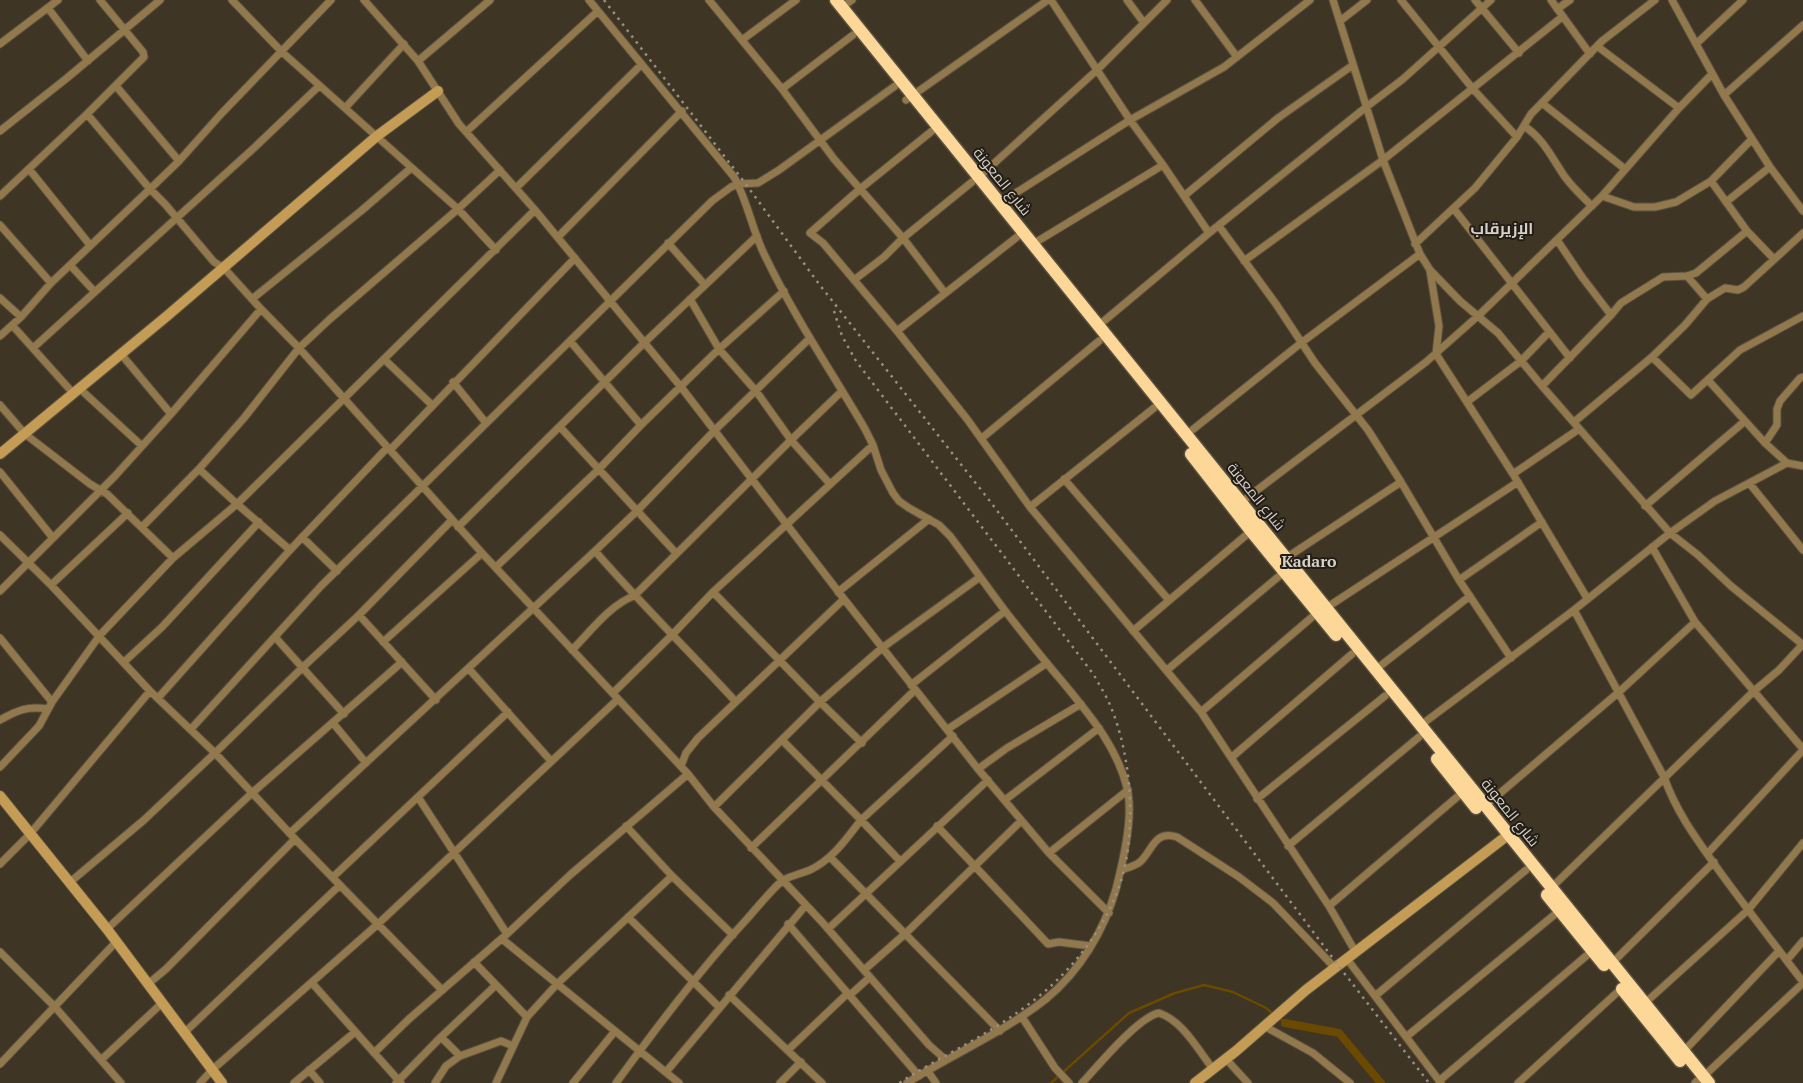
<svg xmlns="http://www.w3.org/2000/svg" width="1803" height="1083" font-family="'PT Serif',Cairo,serif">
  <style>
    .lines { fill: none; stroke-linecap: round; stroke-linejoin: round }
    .stream { stroke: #6a4900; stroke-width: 2.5 }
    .canal { stroke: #6a4900; stroke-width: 8 }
    .street-casing { stroke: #5a5141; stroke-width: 9 }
    .secondary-casing { stroke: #5a5141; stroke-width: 12 }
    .highway-casing { stroke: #5a5141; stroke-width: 15 }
    .street { stroke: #92784d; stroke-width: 7 }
    .secondary { stroke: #c59c55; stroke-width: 10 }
    .highway { stroke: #fcd798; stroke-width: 12 }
    .rail { stroke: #989083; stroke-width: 2.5; stroke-dasharray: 2.5 5; stroke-linecap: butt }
    .labels { text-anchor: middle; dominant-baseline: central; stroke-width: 4; stroke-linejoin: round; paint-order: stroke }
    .street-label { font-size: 15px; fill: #d7d0c6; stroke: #221d16 }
    .neighbourhood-label { font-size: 16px; font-weight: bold; fill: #d7d0c6; stroke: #221d16 }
  </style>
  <rect width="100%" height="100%" fill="#3f3524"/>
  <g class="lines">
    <!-- stream -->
    <path class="stream" d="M1278 1017 1285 1023
      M1051 1083 1129 1013 1175 993 1204 985 1233 992 1266 1008 1273 1014"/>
    <!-- canal -->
    <path class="canal" d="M1285 1023 1339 1033 1381 1083"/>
    <defs>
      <path id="street" d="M232 0 282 52 458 209 496 250
        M331 0 221 114 179 161 150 189 165 204 214 262 224 268 261 309 299 348 482 553 688 774 714 807 822 922 929 1045 946 1060
        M364 0 418 61 459 124 535 210 681 387 844 599 978 769 1049 853 1109 913
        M589 0 734 177C748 202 752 230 765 256 794 316 831 371 865 429L873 445 881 470 893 493 899 501 909 508 939 525 950 536C969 561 987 587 1006 612 1024 635 1042 658 1061 680 1088 713 1117 746 1127 788 1134 816 1123 861 1116 889 1104 931 1080 971 1046 999 1003 1033 953 1054 907 1083
        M709 0 782 89 834 159 903 238 945 293
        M1051 0 1130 120 1163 165 1209 233
        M1127 0 1144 23
        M1195 0 1237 57
        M1333 0 1383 160 1420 254 1430 270 1460 301 1498 333 1542 386 1670 533 1698 555 1731 586 1802 644
        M1401 0 1473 89 1517 137
        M1475 0 1519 53
        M1551 0 1590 54
        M1672 0 1724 95 1770 167 1803 211
        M842 7 852 0
        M48 8 88 61
        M1557 9 1570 0
        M1340 21 1367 0
        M742 40 796 0
        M0 44 58 0
        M1696 44 1743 0
        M1597 46 1679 108
        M418 61 490 0
        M116 86 179 161
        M782 89 853 35
        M1724 95 1803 25
        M906 100 1048 0
        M1542 103 1625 169
        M345 108 404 44
        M1524 126C1543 138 1552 158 1565 177 1573 188 1583 197 1592 206
        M0 131 67 78 160 0
        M932 131 860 189 810 233 823 243 897 331 967 419 1030 507 1201 712 1329 906 1355 951
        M466 132 598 11
        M29 169 90 245
        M979 177 1097 70 1167 0
        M1711 181 1747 231 1774 259
        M516 188 641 65
        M0 196 87 114 144 57 143 52 100 0
        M1184 196 1278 118 1353 65
        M1602 196 1634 207H1655L1676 202 1711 181 1752 139
        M1726 202 1770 167
        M1000 203 1130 120 1224 67 1310 0
        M1454 209 1570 358
        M0 225 51 283
        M1219 226 1276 304 1315 363 1368 430 1401 482 1459 580 1511 658
        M558 237 682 111
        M1557 240 1582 277 1611 315
        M668 243 705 285
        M1033 244 1163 165
        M1415 244 1475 188 1517 137 1531 114 1602 41 1655 0
        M1244 261 1383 160 1562 17
        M70 265 94 291
        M1430 271 1439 326 1436 354 1513 474 1587 598
        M1687 276 1707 299
        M854 280 884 257 903 238 972 182
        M0 298 21 317
        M252 299 361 211 411 168
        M690 299 719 349 756 391 791 440 830 484
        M12 325 73 393
        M1098 326 1209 233 1365 108 1403 79 1491 0
        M897 331 1017 237
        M0 336 21 317 51 283 150 189 87 114
        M570 341 641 425
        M33 348 255 147 319 86
        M121 354 171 414
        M1652 357 1691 395 1740 350 1803 316
        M384 359 432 405
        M1708 380 1765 443 1787 463 1803 466
        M453 382 486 423
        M1542 386 1611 315 1621 303 1663 277 1687 276 1696 273 1747 231
        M79 388 142 446
        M1467 402 1521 361 1549 332
        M0 405 25 434 90 484 107 494 173 558
        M1574 422 1652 357 1685 325 1707 299 1725 288 1738 290 1744 287 1803 233
        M560 427 676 553
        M1186 435 1301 343 1420 254
        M982 438 1099 341
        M1765 443 1777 425V409L1780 401 1800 378 1803 377
        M390 450 575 258
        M199 469 237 504 290 550
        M0 472 53 538
        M1513 474 1579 429
        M1064 479 1168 599
        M1750 484 1803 550
        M1240 503 1426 362 1479 315 1602 196 1679 108 1712 74
        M1645 506 1745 421
        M1030 507 1154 408
        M142 527 199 469 244 418 299 348 330 319 458 209 500 170
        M458 527 645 342 757 236
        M0 535 51 585 150 691 215 753 295 839 442 990
        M302 537 337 571
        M1652 547 1695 622 1803 749
        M595 551C640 603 689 651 736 702
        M1286 558 1401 482
        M496 567 599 469 641 425 719 349 784 291
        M1459 580 1542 522
        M51 585 128 513
        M0 591 115 476 171 414 261 309
        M713 592 820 702 862 743
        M838 592 929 519
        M1326 608 1518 482
        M1574 610 1664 777C1677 814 1698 841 1720 872 1747 909 1775 945 1803 982
        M359 615 436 700
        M1133 631 1251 531
        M275 637 344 714
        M0 638 52 702
        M383 642 482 553
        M572 650C589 633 611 604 634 596L791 440 842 391
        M124 662 162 627 259 522
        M469 669 551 761
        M1167 670 1284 572
        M1375 670 1470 596
        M911 685 1005 611
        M613 693 673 634 713 592 873 445
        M158 698 290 550 387 448
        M1201 712 1318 612
        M0 720C18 710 27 706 48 709
        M333 723 366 763
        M1421 725 1574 610 1670 533 1715 501 1787 463
        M191 729 321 586 712 201 731 187 738 184 758 183 779 170 895 86
        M948 729 1047 663
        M1232 757 1352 654
        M681 766 686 753 698 738 844 599
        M0 767 39 726 52 702 100 635 173 558 237 504 535 210
        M978 769 1007 748 1081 704
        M418 797 507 934
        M1257 799 1385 696
        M1005 800 1099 728
        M1485 806 1619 692 1695 622
        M714 807 820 702 882 648 980 577
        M626 826 672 876 733 935
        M937 826 1048 944 1059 942 1091 946
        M290 833 595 551 637 511 714 431 810 338
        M1288 846 1419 737
        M751 848 915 690
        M1049 853 1128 790
        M1707 854 1803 750
        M830 857 1000 1031
        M900 861 861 820 953 736
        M0 864 30 834 150 691
        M1121 870C1127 868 1135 866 1140 862 1153 850 1154 830 1177 837L1239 877 1273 903 1335 968
        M333 877 508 712
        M69 883 144 820 215 753 303 667 359 615 452 520
        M1551 888 1754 691 1779 670 1803 644
        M1329 906 1463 792
        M628 917 719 1007
        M788 924 919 1076
        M107 929 252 793 402 662
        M828 929 988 780
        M502 939 679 1083
        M0 952 55 1007 121 1083
        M1347 959 1441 1083
        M1787 960 1803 941
        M474 962 527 1017
        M1612 963 1714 862
        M864 970 905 934 1021 821
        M312 983 401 1083
        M148 984 166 969 295 839
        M729 995 822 1083
        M850 995 870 977
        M1375 996 1526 870
        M1645 1003 1748 910 1803 843
        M1022 1017 1055 1068 1069 1083
        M1264 1026 1313 1053 1350 1083
        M184 1033 340 885
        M441 1037 460 1056
        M1406 1037 1559 911
        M788 1050 848 993
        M1684 1051 1779 951
        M374 1053 409 1019 507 934 570 875 688 774
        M1226 1059 1248 1083
        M101 1060 161 1004
        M0 1064 116 942
        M309 1070 320 1083
        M927 1070 936 1083
        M666 1072 806 905
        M1704 1076 1803 983
        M1439 1081 1592 951
        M200 1083 212 1070 378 924 618 699
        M294 1083 355 1032
        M396 1083 441 1037 496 985
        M435 1083 446 1066 460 1056 501 1041 513 1046
        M496 1083 527 1017 557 984 672 876
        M573 1083 615 1031
        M616 1083C657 1027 699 971 746 920 757 908 770 891 782 881 791 875 801 874 810 870 833 859 846 839 861 820L782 740
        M780 1083 801 1062
        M1082 1083C1098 1066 1138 1017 1159 1013 1183 1021 1198 1050 1213 1069
        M1518 1083 1622 988
        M1695 1083 1697 1081"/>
      <path id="secondary" d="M0 454 167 316 377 136 438 91
        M0 796 107 929 222 1083
        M1195 1083 1236 1051 1306 990 1508 835"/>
      <path id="highway" d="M836 0 1709 1083
        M1191 454 1251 531 1336 635
        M1437 759 1476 808
        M1547 895 1604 965
        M1622 989 1680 1061"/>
    </defs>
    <!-- street casing -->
    <use href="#street" class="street-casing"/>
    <!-- secondary casing -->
    <use href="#secondary" class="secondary-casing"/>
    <!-- highway casing -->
    <use href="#highway" class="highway-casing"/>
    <!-- street -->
    <use href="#street" class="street"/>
    <!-- secondary -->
    <use href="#secondary" class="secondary"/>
    <!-- highway -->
    <use href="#highway" class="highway"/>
    <!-- rail -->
    <path class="rail" d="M604 0 745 183 819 284 989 500 1338 965 1429 1083
      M834 311 842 336 856 361 1094 675C1099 685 1106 695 1110 705 1134 761 1139 849 1112 904 1093 945 1061 981 1025 1007 986 1036 940 1057 899 1083"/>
  </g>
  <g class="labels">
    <!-- street labels -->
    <g class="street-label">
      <text transform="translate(1003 181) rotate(51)">شارع المعونة</text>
      <text transform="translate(1257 496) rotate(51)">شارع المعونة</text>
      <text transform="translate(1511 812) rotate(51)">شارع المعونة</text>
    </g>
    <!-- neighbourhood labels -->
    <g class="neighbourhood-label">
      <text x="1502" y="228">الإزيرقاب</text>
      <text x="1309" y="561">Kadaro</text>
    </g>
  </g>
</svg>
